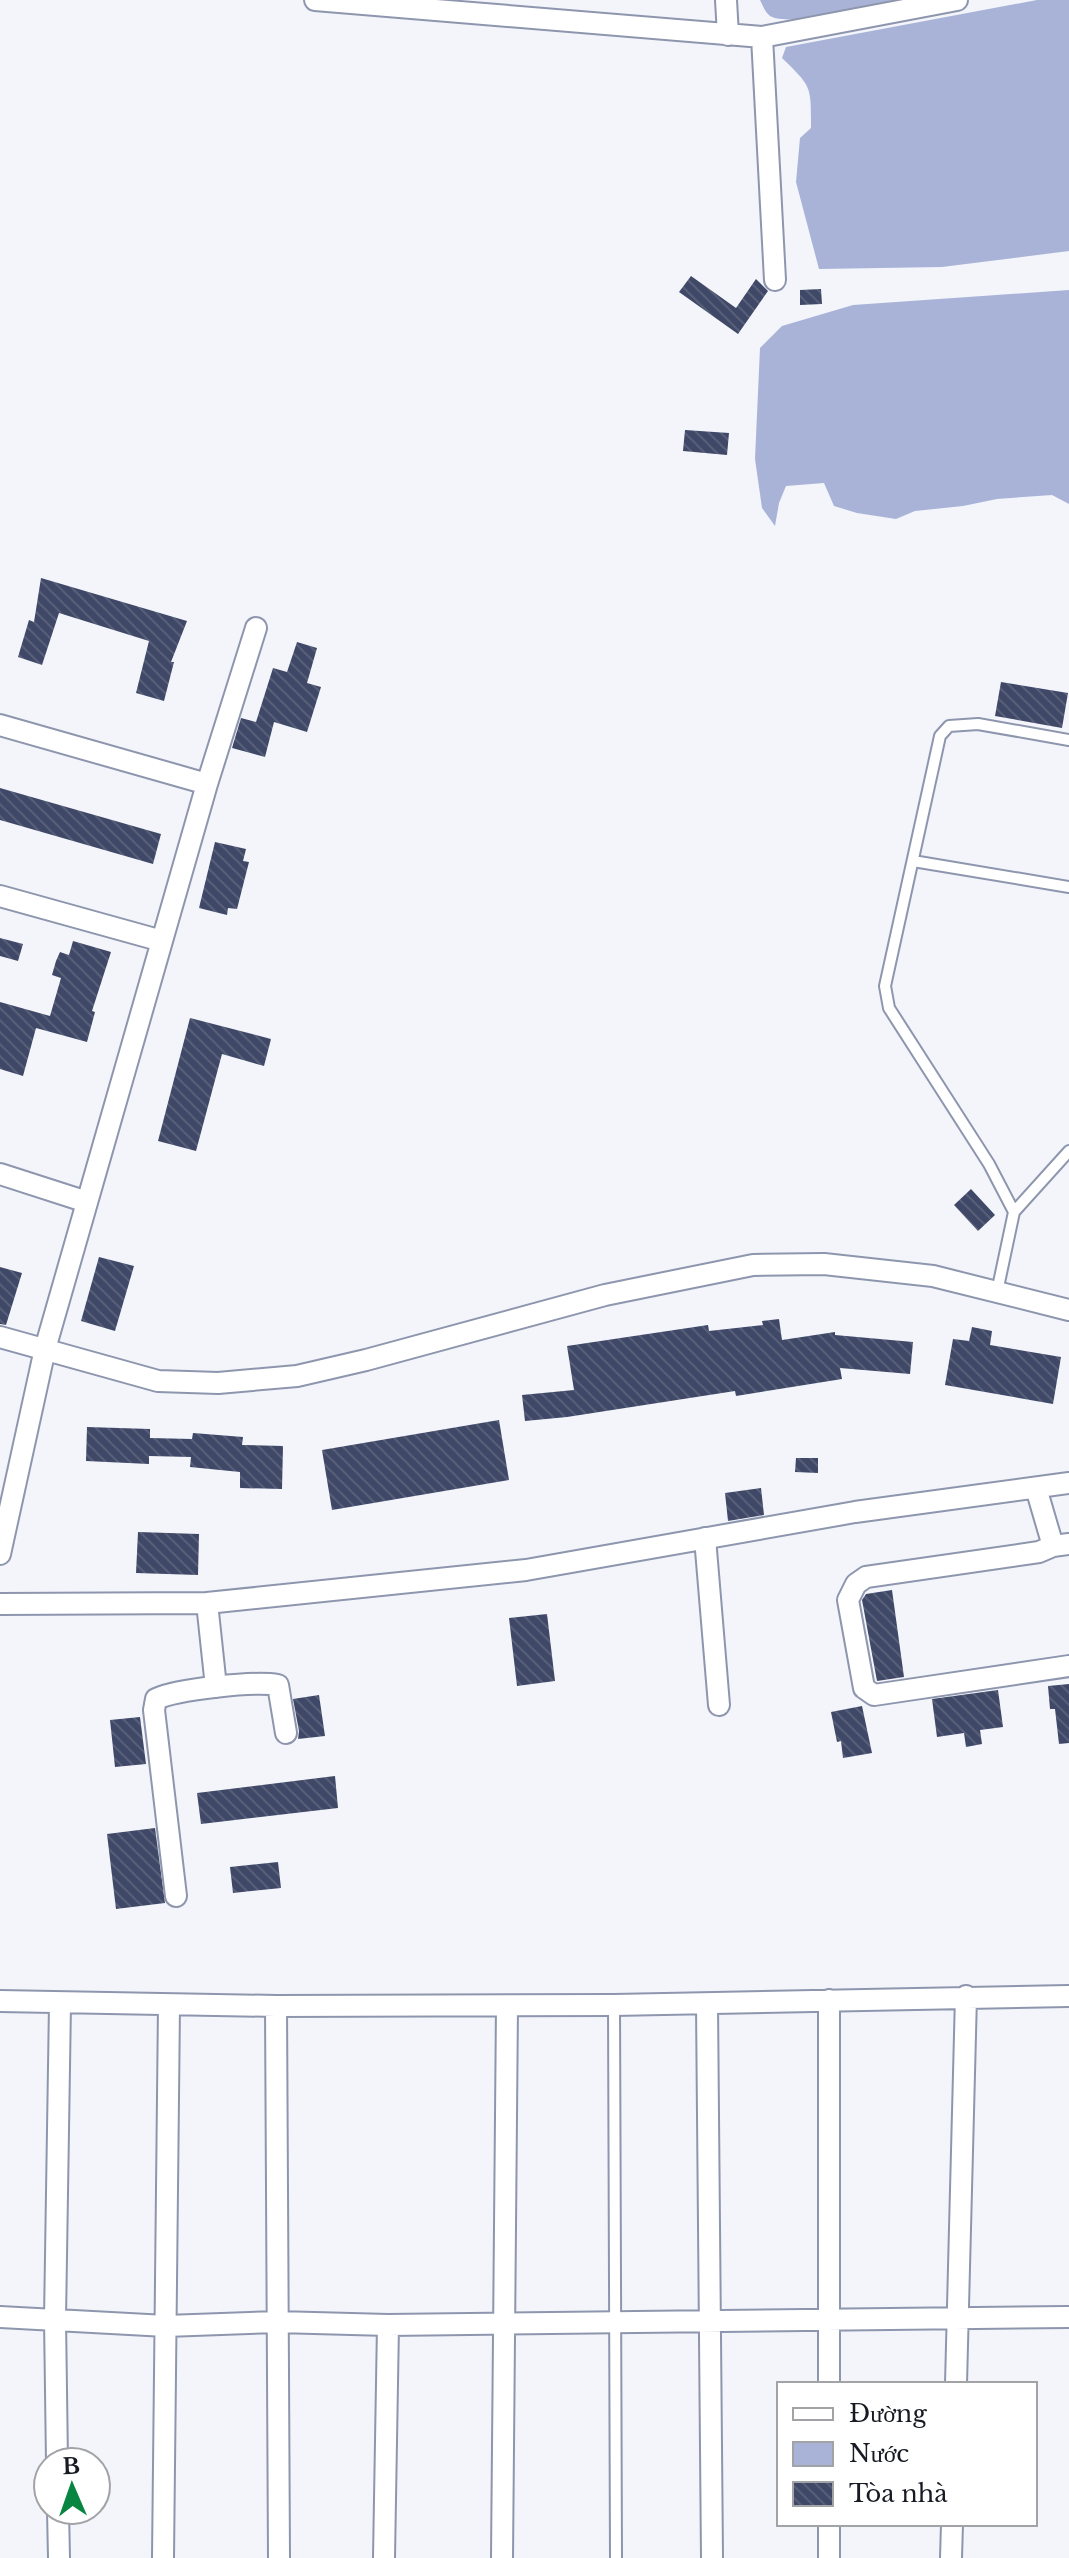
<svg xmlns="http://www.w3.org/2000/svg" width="1069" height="2558" font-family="'Libre Baskerville',serif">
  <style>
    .water { fill: #a8b3d7 }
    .building { fill: url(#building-back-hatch) }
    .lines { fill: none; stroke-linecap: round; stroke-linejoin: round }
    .lane-casing { stroke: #8e96ae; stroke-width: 14 }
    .street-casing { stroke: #8e96ae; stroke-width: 24 }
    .lane { stroke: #fff; stroke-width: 10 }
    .street { stroke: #fff; stroke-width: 20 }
  </style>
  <defs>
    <pattern id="building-back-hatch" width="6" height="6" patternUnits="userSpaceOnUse" patternTransform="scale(2)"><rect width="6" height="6" fill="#3f4867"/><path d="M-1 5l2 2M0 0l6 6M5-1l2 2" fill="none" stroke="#575f78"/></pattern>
  </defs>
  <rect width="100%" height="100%" fill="#f3f5fb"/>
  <!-- water -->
  <path class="water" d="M760 0H897C872 5 790 28 770 16 765 12 763 6 760 0Z
    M1037 0H1069V251L942 267 819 269 796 182 800 138 811 128C811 86 812 87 782 58L786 47Z
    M1069 290V504L1052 495 997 499 963 506 915 511 896 519 857 513 834 506 824 483 786 486 779 503 775 526 762 508 755 459 760 348 782 326 853 305Z"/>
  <!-- building -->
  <path class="building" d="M691 276 736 308 756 279 768 291 738 334 679 292Z
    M821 289 822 304 800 305V290Z
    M685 430 729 433 727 455 683 451Z
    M41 578 187 621 171 662H174L164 701 136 693 149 641 59 613 42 665 18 657 29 620 34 622Z
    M297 642 317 648 307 683 321 687 307 732 274 722 265 757 232 748 241 718 256 722 273 668 287 672Z
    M1001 682 1068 693 1062 728 995 716Z
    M0 788 161 834 153 864 0 820Z
    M215 842 246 849 243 861 249 862 237 909 228 908 227 915 199 908Z
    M0 938 23 944 18 961 0 956Z
    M73 941 111 952 92 1011 95 1012 87 1042 36 1028 23 1076 0 1069V1002L50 1016 61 978 52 975 56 961 60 952 69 955Z
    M190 1018 271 1039 264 1066 222 1054 196 1151 158 1141Z
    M971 1189 995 1215 978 1231 954 1205Z
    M99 1257 134 1266 115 1331 81 1321Z
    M0 1267 22 1273 6 1325 0 1324Z
    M779 1319 782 1340 835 1332V1335L913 1342 910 1374 840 1368 842 1379 736 1396 735 1391 567 1417 525 1421 522 1395 574 1390 567 1346 708 1325 709 1331 763 1325 762 1321Z
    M972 1327 992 1331 990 1345 1061 1357 1053 1404 945 1385 953 1339 969 1341Z
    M499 1420 509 1480 332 1510 322 1450Z
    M87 1427 150 1429V1438L192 1439 193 1433 243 1437 242 1445 283 1446 282 1489 240 1488V1472L190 1467 191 1457 149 1456V1464L86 1461Z
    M796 1458H818V1473L795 1472Z
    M761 1488 764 1515 728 1521 725 1493Z
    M138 1532 199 1534 198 1575 136 1573Z
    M892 1590 904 1677 877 1681 862 1600 866 1594Z
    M547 1614 555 1681 517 1686 509 1618Z
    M1069 1684V1743L1059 1744 1055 1709H1050L1048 1686Z
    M998 1690 1003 1727 980 1730 982 1744 966 1747 964 1733 937 1737 932 1699Z
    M319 1695 325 1736 298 1739 299 1731 293 1699Z
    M862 1706 872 1753 843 1758 841 1741 837 1742 831 1712Z
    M140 1717 146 1764 115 1767 110 1720Z
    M335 1776 338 1808 201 1824 197 1793Z
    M155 1828 165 1903 116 1909 107 1834Z
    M278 1862 281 1888 233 1893 230 1867Z"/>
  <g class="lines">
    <defs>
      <path id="lane" d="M913 861 1069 887
        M1014 1212 1069 1151
        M997 1292 1014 1212 989 1164 889 1008 885 986 940 736 949 726 978 724 1069 740
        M614 2005 616 2558"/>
      <path id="street" d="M315 0 762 37 775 280
        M726 0 728 35
        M762 37 957 0
        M0 725 207 784
        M0 896 162 941
        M0 1174 87 1202
        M0 1337 158 1381 218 1383 297 1376 366 1360 605 1295 753 1265 824 1264 933 1276 1069 1310
        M1036 1488 1053 1546
        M705 1538 719 1705
        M1069 1544 1053 1546 1039 1552 866 1577 856 1584 848 1600 864 1688 874 1695 1069 1666
        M0 1554 45 1349 207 784 256 628
        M207 1603 216 1687
        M0 1604 207 1603 526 1570 855 1512 1069 1483
        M176 1896 154 1710 156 1699C178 1689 254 1681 278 1685L286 1733
        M829 2000V2384
        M0 2001 276 2006 614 2005 1069 1996
        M707 2004 712 2558
        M276 2006 279 2558
        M0 2317 166 2326 277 2322 388 2325 1069 2317
        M956 2384 966 1996
        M57 2462 55 2319 60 2004
        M58 2510 59 2558
        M163 2558 169 2005
        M384 2558 388 2325
        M502 2558 507 2006
        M829 2558V2524
        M951 2558 952 2524"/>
    </defs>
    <!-- lane casing -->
    <use href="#lane" class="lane-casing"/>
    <!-- street casing -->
    <use href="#street" class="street-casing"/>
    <!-- lane -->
    <use href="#lane" class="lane"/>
    <!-- street -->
    <use href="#street" class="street"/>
  </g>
  <!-- legend -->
  <rect x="777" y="2382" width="260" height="144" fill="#ffffff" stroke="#a2a3a7" stroke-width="2"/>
  <rect x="793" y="2408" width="40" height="12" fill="#ffffff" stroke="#a2a3a7" stroke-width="2"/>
  <text x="849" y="2422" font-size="24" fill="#171a23">Đường</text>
  <rect x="793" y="2442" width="40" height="24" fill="#a8b3d7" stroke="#a2a3a7" stroke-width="2"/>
  <text x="849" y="2462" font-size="24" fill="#171a23">Nước</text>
  <rect x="793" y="2482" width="40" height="24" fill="url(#building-back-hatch)" stroke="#a2a3a7" stroke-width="2"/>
  <text x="849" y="2502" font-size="24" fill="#171a23">Tòa nhà</text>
  <!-- north arrow -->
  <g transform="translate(72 2486) rotate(358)"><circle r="38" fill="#ffffff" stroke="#a2a3a7" stroke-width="2"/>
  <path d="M0-6L14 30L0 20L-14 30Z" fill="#088641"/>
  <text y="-12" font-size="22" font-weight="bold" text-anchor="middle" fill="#171a23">B</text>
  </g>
</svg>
